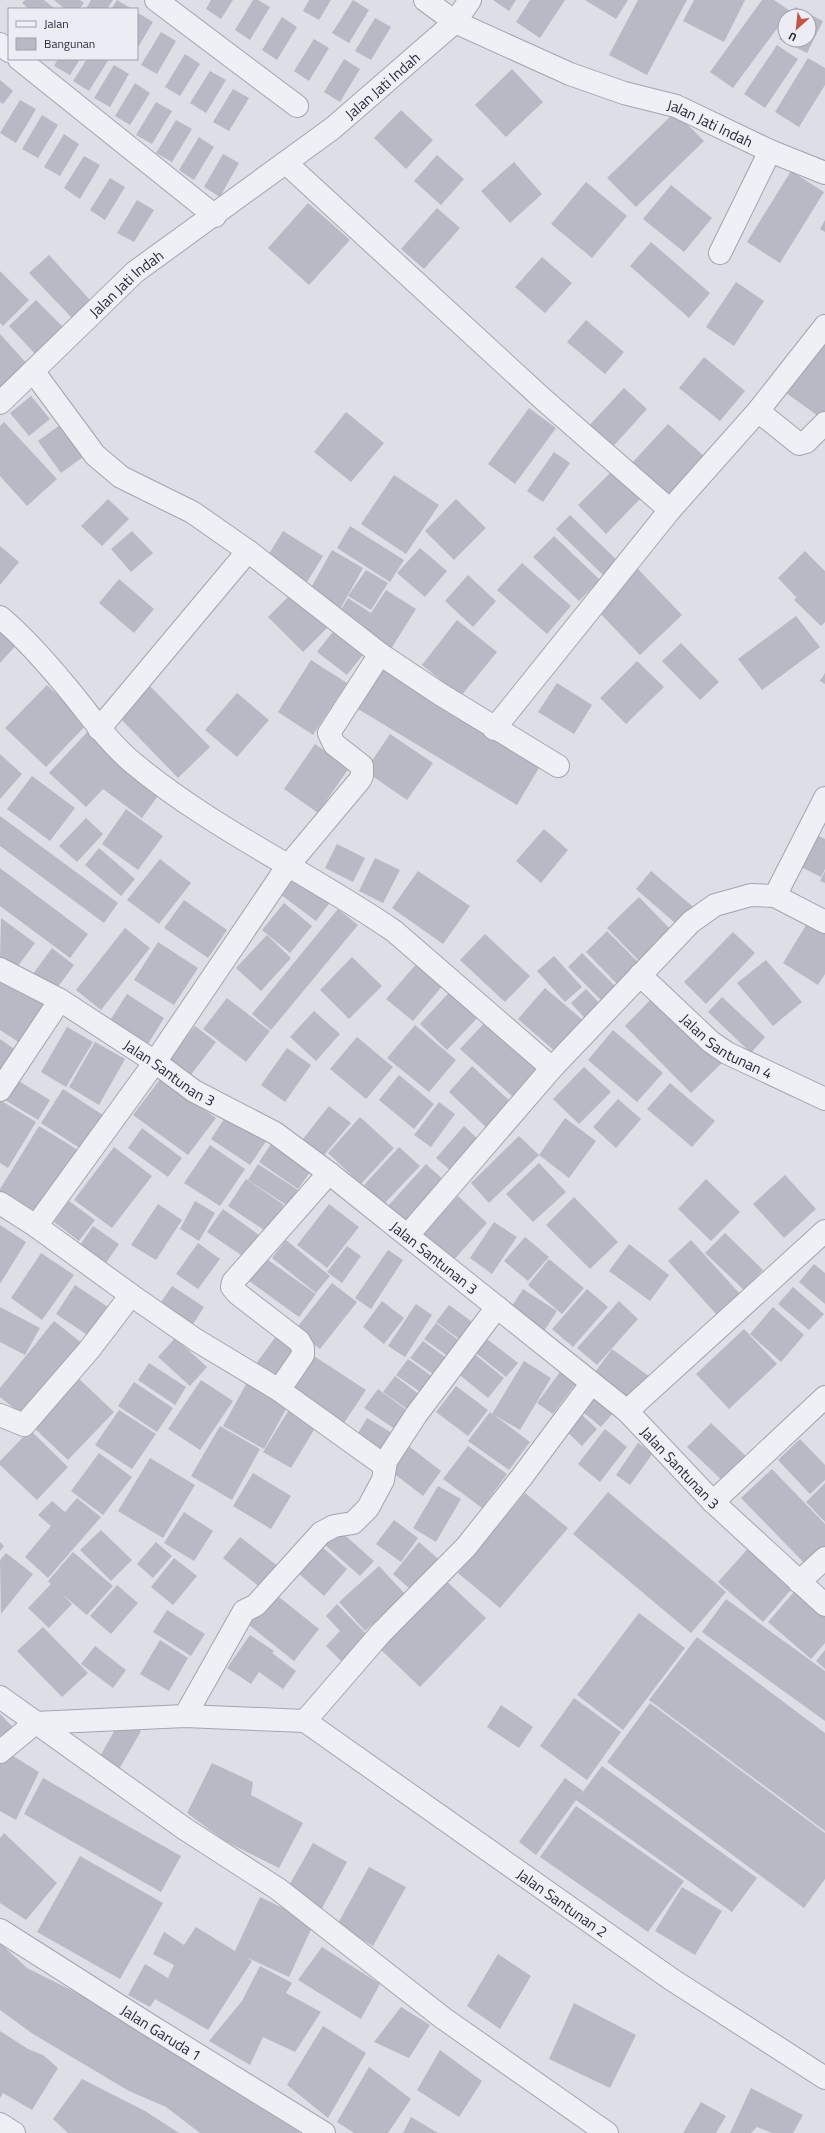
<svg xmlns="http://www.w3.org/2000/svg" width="825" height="2133" font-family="'Titillium Web',sans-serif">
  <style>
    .building { fill: #b8b9c5 }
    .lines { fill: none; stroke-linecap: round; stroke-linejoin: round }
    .street-casing { stroke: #a3a4b0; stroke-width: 24 }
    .street { stroke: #eff0f5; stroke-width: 22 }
    .labels { text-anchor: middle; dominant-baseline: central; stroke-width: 3; stroke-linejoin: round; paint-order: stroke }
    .street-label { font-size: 15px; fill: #272a3c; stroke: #ecedf4 }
  </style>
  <rect width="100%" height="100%" fill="#dddee6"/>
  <!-- building -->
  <path class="building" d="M25 0H44L55 9H29L22 3Z
    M54 0H80L84 3 79 9H65Z
    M91 0H113L107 9H86Z
    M117 0 132 9H111Z
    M211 0H233L221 19 206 9Z
    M253 0H258L270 7 250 40 235 30Z
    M309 0H331L319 20 303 11Z
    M353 0 369 10 349 43 332 33Z
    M493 0H516L509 11Z
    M530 0H565L540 38 516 22Z
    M585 0H628L616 19Z
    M638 0H687L647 75 609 55Z
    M694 0H745L724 42 683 21Z
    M762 0H774L790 11 733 88 710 72Z
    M795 7 823 21 807 53 779 39 785 27V40H809V16H791Z
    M138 13 153 22 137 49V14Z
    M282 17 297 27 277 60 262 50Z
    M375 18 391 27 371 60 355 51Z
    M161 32 176 41 157 74 141 65Z
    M314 39 329 48 309 81 294 71Z
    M777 45 798 59 765 108 744 94Z
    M185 54 200 64 180 96 165 87Z
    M808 58 825 68V85L799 127 775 112Z
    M58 59H80L70 75 54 66Z
    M87 59H109L89 91 73 81Z
    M344 59 360 69 340 102 324 92Z
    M114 65 129 74 110 107 94 98Z
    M512 69 543 102 506 137 475 105Z
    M210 71 226 80 206 113 190 103Z
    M0 80 13 91 3 104 0 102Z
    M135 83 150 93 130 125 115 116Z
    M233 89 249 98 229 131 213 122Z
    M20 100 36 109 16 143 0 133Z
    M156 102 172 111 152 144 136 135Z
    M401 110 433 140 406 169 374 138Z
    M675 112 704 141 636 207 607 178Z
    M42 115 58 125 38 158 22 149Z
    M176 120 192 129 172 162 156 153Z
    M64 134 79 144 60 176 44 167Z
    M199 137 214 147 194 180 179 170Z
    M223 154 239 163 220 197 204 187Z
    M437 155 464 179 441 205 414 181Z
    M84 156 100 165 80 199 64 188Z
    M514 162 542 194 510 223 481 191Z
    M791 171 824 192 780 263 747 242Z
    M110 178 125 187 105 220 90 210Z
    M586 182 627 216 592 258 551 224Z
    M671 185 712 218 684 252 643 219Z
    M137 200 154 210 134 242 117 233Z
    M308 203 350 240 309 285 268 248Z
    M437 208 460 228 424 269 401 249Z
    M825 220V232L820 229Z
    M651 242 710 293 689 318 630 266Z
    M49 255 91 301 72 318 29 273Z
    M542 257 572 283 545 313 515 287Z
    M0 271 29 300 3 326 0 323Z
    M736 282 764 301 734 346 706 327Z
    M36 300 65 329 37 356 9 326Z
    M586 320 624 352 605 374 567 342Z
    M825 332V421L782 390Z
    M0 334 28 365 0 390Z
    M704 357 745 391 720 421 679 388Z
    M624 388 647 409 609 451 585 430Z
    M31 396 50 419 29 436 10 413Z
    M529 408 556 428 515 484 488 464Z
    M346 412 384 443 351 482 314 452Z
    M4 422 57 479 27 506 0 476V426Z
    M668 424 704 456 667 496 632 463Z
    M60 425 83 457 61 473 38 441Z
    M554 452 570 463 543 502 527 491Z
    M612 471 640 499 606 534 578 505Z
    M394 475 439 505 406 554 361 524Z
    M108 499 129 519 102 546 81 526Z
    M456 499 486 528 454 560 425 531Z
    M570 515 621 564 606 578 556 529Z
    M350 526 404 560 390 582 337 548Z
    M132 531 153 553 131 572 111 549Z
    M283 531 323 556 304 587 264 562Z
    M554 536 600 580 579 601 533 557Z
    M0 546 19 562 0 585Z
    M420 548 447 571 425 597 397 573Z
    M332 550 363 568 339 611 308 593Z
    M805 551 825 571V622L821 626 794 600 801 592 796 597 778 578Z
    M522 563 571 606 547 634 497 590Z
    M637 568 682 615 640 655 595 608Z
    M366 570 388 583 371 610 348 596Z
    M468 575 496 601 473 627 445 601Z
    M119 579 154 609 134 633 99 603Z
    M296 589 331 624 303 652 268 617Z
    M386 590 416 609 389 652 336 618 348 598 371 613Z
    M796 616 820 647 762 690 738 659Z
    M457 620 497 652 461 696 422 665Z
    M0 624 20 641 0 663Z
    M335 629 365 652 347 675 317 652Z
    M681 643 719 682 700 700 662 661Z
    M311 660 347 683 313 735 278 712Z
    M637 661 664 687 626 724 600 698Z
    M383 666 543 761 517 805 358 709Z
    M825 673V684L820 681Z
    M557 683 592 705 574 734 538 712Z
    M47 685 88 723 46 767 5 728Z
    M149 685 210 747 178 778 117 715Z
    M237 693 269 720 237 757 205 730Z
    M91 728 160 793 142 818 103 789 86 807 49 773Z
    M390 734 433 763 407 800 365 771Z
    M315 744 349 768 318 813 284 789Z
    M0 754 22 774 0 799Z
    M32 776 75 808 50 841 7 809Z
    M126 809 163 836 138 870 102 844Z
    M0 816 118 903 104 923 0 846Z
    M86 818 103 834 77 862 59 846Z
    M544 829 568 850 541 883 516 861Z
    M815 834 825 839V869L821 877 799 866Z
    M337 844 365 858 353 882 325 868Z
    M99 848 135 879 121 896 85 865Z
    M375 858 400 870 383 903 359 891Z
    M160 859 191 883 159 924 127 900Z
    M0 868 88 934 70 958 0 906Z
    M290 871 331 901 316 921 276 891Z
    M418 871 470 906 443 944 392 908Z
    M651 871 698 911 682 929 636 889Z
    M825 871V883L820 881Z
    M639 897 676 935 644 966 607 928Z
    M184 900 227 930 208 958 164 928Z
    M284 903 312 926 290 953 262 930Z
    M338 909 358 925 271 1030 252 1014Z
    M811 917 825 925V974L818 985 783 963Z
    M1 918 35 943 15 970 0 959Z
    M125 928 150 948 101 1010 76 990Z
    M607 931 643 967 621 988 586 952Z
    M733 932 755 953 706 1004 684 982Z
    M485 934 530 976 505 1002 460 960Z
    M267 935 291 958 261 991 236 968Z
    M158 942 198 968 174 1005 134 980Z
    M52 948 74 965 52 995 30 978Z
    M582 953 620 991 606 1005 568 967Z
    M554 956 582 987 565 1002 537 971Z
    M352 957 382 986 349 1019 320 990Z
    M766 960 802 1002 773 1026 737 983Z
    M418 962 444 984 413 1021 386 999Z
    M0 974 48 1008 23 1045 0 1030Z
    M454 987 482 1013 447 1050 420 1024Z
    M545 988 584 1021 557 1053 518 1019Z
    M586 989 605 1009 590 1024 571 1003Z
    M127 994 164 1018 145 1049 107 1025Z
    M655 995 722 1063 691 1093 625 1026Z
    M722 997 765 1037 751 1053 708 1012Z
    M227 998 270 1031 246 1062 203 1029Z
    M314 1011 340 1034 316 1061 290 1037Z
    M488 1019 541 1068 513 1097 460 1049Z
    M415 1025 456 1060 429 1092 387 1058Z
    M195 1026 216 1042 190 1076 168 1060Z
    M67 1027 93 1042 66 1087 41 1072Z
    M613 1030 663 1073 637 1102 588 1060Z
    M357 1037 393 1067 366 1099 330 1069Z
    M0 1039 16 1050 0 1073Z
    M95 1042 125 1059 99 1105 69 1087Z
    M287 1048 311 1065 285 1102 261 1085Z
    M472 1066 514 1105 490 1131 449 1092Z
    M584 1067 611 1092 579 1124 553 1099Z
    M399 1075 434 1104 414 1129 379 1100Z
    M12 1077 50 1100 38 1120 0 1097Z
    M161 1078 216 1118 188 1155 133 1115Z
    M670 1083 715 1121 692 1147 647 1109Z
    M63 1089 106 1117 84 1151 41 1123Z
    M618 1099 641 1119 616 1148 593 1127Z
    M0 1100 36 1122 8 1168 0 1163Z
    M439 1102 455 1114 431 1147 414 1135Z
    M329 1106 351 1123 320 1160 299 1144Z
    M230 1110 269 1137 250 1165 211 1139Z
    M360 1117 394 1148 361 1184 328 1153Z
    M565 1118 596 1141 569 1178 539 1155 489 1203 471 1183 519 1136 539 1155Z
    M39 1126 78 1150 37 1216 0 1192V1189Z
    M464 1126 478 1139 450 1170 436 1158Z
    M142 1128 182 1158 168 1177 128 1148Z
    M275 1138 315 1165 298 1189 259 1162Z
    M210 1145 245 1169 220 1206 184 1183Z
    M114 1147 152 1176 112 1228 74 1200Z
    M399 1147 420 1166 384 1204 364 1185Z
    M539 1163 566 1192 533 1222 506 1194Z
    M258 1164 298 1190 288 1206 248 1180Z
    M426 1164 448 1184 411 1226 388 1206Z
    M785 1175 816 1209 784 1238 753 1204Z
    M246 1179 284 1205 267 1232 228 1206Z
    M706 1179 740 1212 711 1241 678 1209Z
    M458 1196 487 1223 450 1264 421 1236Z
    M574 1197 618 1242 590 1269 546 1225Z
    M69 1201 95 1220 79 1241 54 1222Z
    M195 1201 215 1213 199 1241 180 1229Z
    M158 1204 182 1220 156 1260 131 1245Z
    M329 1204 359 1227 327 1268 297 1245Z
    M223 1209 259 1235 244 1257 207 1232Z
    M494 1222 517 1237 492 1274 470 1258Z
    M0 1225 26 1242 0 1284Z
    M93 1226 119 1244 104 1266 78 1248Z
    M725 1233 763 1270 744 1290 705 1253Z
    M525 1237 549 1257 528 1281 504 1261Z
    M286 1240 330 1276 316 1293 272 1258Z
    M691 1240 740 1294 717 1315 668 1261Z
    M198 1243 220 1259 198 1289 176 1274Z
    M629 1244 669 1275 650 1301 609 1271Z
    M347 1246 361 1256 342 1283 327 1272Z
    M388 1250 403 1260 371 1309 355 1298Z
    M41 1253 74 1275 42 1320 11 1298Z
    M261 1255 316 1294 299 1317 245 1278Z
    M549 1259 584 1288 562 1314 528 1285Z
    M814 1264 825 1273V1304L799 1282Z
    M332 1283 357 1302 320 1349 295 1330Z
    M75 1285 111 1309 92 1338 56 1314Z
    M172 1286 204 1307 190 1329 157 1308Z
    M793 1287 824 1314 809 1330 778 1304Z
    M523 1289 557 1311 542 1334 508 1312Z
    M587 1289 608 1307 573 1347 552 1329Z
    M382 1301 404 1318 384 1344 363 1327Z
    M619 1301 638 1319 597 1365 577 1348Z
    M416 1304 432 1315 405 1357 388 1346Z
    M449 1305 479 1327 466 1344 436 1322Z
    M0 1307 40 1328 25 1355 0 1342Z
    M773 1307 804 1335 781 1362 750 1334Z
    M54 1321 83 1344 25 1417 0 1397V1388Z
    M436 1323 465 1345 453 1360 424 1339Z
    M744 1329 777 1364 729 1409 696 1374Z
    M280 1331 302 1347 277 1381 255 1365Z
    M175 1338 207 1367 190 1386 158 1357Z
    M487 1339 518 1363 506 1377 476 1353Z
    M423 1341 452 1362 440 1379 410 1358Z
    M612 1349 650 1377 630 1403 593 1375Z
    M472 1352 504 1378 488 1398 456 1372Z
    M314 1356 366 1390 344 1423 292 1389Z
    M408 1359 437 1380 426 1396 396 1375Z
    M524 1361 551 1378 520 1430 494 1415 530 1442 509 1470 468 1441 490 1412 492 1414Z
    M149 1363 186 1387 175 1405 138 1380Z
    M560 1372 576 1383 553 1414 537 1403Z
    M395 1376 424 1398 413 1413 383 1392Z
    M77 1377 114 1412 68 1460 31 1425Z
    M250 1377 291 1400 264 1449 223 1426Z
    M201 1380 233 1401 200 1450 168 1429Z
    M134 1382 173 1408 157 1432 118 1406Z
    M456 1386 488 1410 468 1436 436 1412Z
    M378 1389 412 1414 399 1432 364 1408Z
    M591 1394 613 1413 601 1427 578 1408Z
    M290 1408 317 1425 291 1468 263 1452Z
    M119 1410 156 1434 132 1469 95 1445Z
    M579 1412 597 1429 582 1446 563 1428Z
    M367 1418 399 1437 386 1459 354 1440Z
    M711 1423 749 1459 726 1484 687 1447Z
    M220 1426 260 1449 232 1500 191 1476Z
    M605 1429 627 1447 600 1482 578 1464Z
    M30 1430 68 1467 37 1500 0 1465V1461Z
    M800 1439 825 1465V1480L810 1494 778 1460Z
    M638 1443 653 1453 630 1485 616 1475Z
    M406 1444 441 1471 423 1496 388 1469Z
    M468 1446 507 1474 482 1508 443 1479Z
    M99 1453 132 1477 103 1515 71 1491Z
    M150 1458 195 1485 163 1538 118 1511Z
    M772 1469 825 1524V1556L811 1570 741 1498Z
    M253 1473 291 1496 271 1529 233 1506Z
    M825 1483V1522L806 1502Z
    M438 1486 461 1499 436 1542 413 1528Z
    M608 1492 726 1592 691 1633 573 1534Z
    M525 1493 568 1528 500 1608 458 1573Z
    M77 1498 101 1517 48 1578 25 1557 51 1526 38 1515 52 1501 65 1512Z
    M184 1512 213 1531 194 1561 164 1543Z
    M394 1520 418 1538 401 1562 376 1544Z
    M101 1530 132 1560 111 1581 80 1550Z
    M339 1530 374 1561 360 1576 325 1545Z
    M240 1537 283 1570 266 1592 223 1558Z
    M0 1542 4 1546 0 1551Z
    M156 1542 172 1556 153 1578 137 1564Z
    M419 1542 444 1564 417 1595 393 1574Z
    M752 1544 796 1584 763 1622 718 1582Z
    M320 1545 347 1569 324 1596 297 1572Z
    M73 1552 113 1586 87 1615 62 1594 72 1604 49 1628 28 1608 51 1584 48 1581Z
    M6 1553 33 1574 1 1614 0 1560Z
    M174 1558 197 1576 173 1605 151 1587Z
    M379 1566 406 1595 365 1631 339 1602Z
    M442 1577 486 1618 420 1687 377 1646Z
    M117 1585 138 1603 111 1634 90 1616Z
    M799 1586 825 1609V1643L811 1659 768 1622Z
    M274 1593 319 1629 294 1661 249 1625Z
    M726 1599 825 1671V1721L702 1632Z
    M337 1604 371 1639 345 1665 326 1646 340 1631 326 1616Z
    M167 1610 205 1634 191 1656 153 1632Z
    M639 1613 685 1648 623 1730 577 1695Z
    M43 1627 88 1673 62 1697 17 1651Z
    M250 1635 274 1651 272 1653 296 1671 283 1689 259 1672 251 1684 227 1668Z
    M697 1637 825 1733V1831L649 1700Z
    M160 1640 188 1658 169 1691 140 1674Z
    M95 1646 126 1670 113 1688 81 1664Z
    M825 1650V1669L816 1661Z
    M574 1698 621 1732 587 1780 540 1746Z
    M650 1703 825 1833V1879L804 1908 607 1762Z
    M501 1705 533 1727 519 1748 487 1727Z
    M0 1714 14 1728 0 1742Z
    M121 1719 141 1731 118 1771 98 1760Z
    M5 1751 39 1772 16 1820 0 1811V1759Z
    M212 1763 253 1782 251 1795 303 1823 279 1868 225 1841 187 1813Z
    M602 1766 757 1878 732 1912 576 1800 536 1855 519 1842 565 1778 583 1791 579 1797Z
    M43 1778 181 1856 161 1892 24 1814Z
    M576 1806 684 1881 648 1932 540 1857Z
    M4 1833 57 1883 26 1920 0 1903V1838Z
    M313 1843 347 1862 321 1910 286 1891Z
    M80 1856 163 1903 120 1979 37 1932Z
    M369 1867 406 1887 373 1946 337 1925Z
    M682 1887 722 1911 695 1955 655 1931Z
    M260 1897 314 1923 289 1977 246 1957 252 1961 208 2030 155 1999 150 2007 128 1995 145 1964 168 1978 174 1965 153 1954 164 1932 184 1945 196 1927 235 1951Z
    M0 1943 27 1968 87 1998 120 2011 152 2041 195 2061 304 2124 299 2133H200L166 2107 129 2091 33 2034 0 2010Z
    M322 1947 380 1984 361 2019 298 1980Z
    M498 1954 531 1976 500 2029 467 2006Z
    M260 1966 292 1983 286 1993 321 2012 295 2052 263 2037 250 2065 209 2041 242 2001Z
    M574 2003 636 2035 610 2088 549 2059Z
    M401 2007 430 2025 409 2058 374 2042Z
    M323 2026 366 2053 328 2118 287 2085Z
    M0 2031 28 2049 43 2055 58 2068 32 2110 3 2093 0 2098Z
    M440 2050 482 2081 459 2117 417 2090Z
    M369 2067 411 2099 388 2133H354L337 2122Z
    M82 2079 145 2111 179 2133H68L53 2119Z
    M751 2088 803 2115 793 2133H772L757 2127 751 2133H730Z
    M701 2102 726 2116 716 2133H683Z
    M411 2117 438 2133H403Z"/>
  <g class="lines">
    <defs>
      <g id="street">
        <path d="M156 0 297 106"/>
        <path id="s1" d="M425 0 455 22 570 74 624 93 676 106 770 151 825 173"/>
        <path d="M0 44 9 51"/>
        <path d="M19 59 215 216"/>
        <path d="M286 163 544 400 670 510"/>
        <path d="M720 253 770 151"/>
        <path d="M33 371 95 455 121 477 192 512 248 551 380 654 440 694 558 766"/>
        <path id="s2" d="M0 403 135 272 333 128 455 22 470 0"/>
        <path d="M758 411 799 444 806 442 825 423"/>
        <path d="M0 617C24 637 45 661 65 685 87 711 106 740 132 762 212 829 308 872 394 931L552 1068"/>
        <path d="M99 729 248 551"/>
        <path d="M494 729 670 510 758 411 825 326"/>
        <path d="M775 896 825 798"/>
        <path id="s3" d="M0 969 60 1000 155 1062 194 1091 275 1133 329 1173 627 1411 713 1502 825 1605"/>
        <path id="s4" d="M640 975 711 1042 727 1053 825 1099"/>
        <path d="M0 1090 60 1000"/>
        <path d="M0 1203 36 1226 131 1295 196 1340 279 1390 385 1466"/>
        <path d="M36 1226 155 1062 287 867 359 781 362 776V766L334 744 329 733 380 654"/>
        <path d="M408 1235 552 1068 691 922 715 905 751 895 775 896 825 922"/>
        <path d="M279 1390 303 1355V1348L299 1341 238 1294 232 1287 233 1282 329 1173"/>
        <path d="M627 1411 825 1231"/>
        <path d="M0 1415 24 1425 89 1350 131 1295"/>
        <path d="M713 1502 825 1397"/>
        <path d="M799 1582 825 1558"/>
        <path d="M0 1697 185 1829 278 1889 443 2018 607 2133"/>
        <path d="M185 1716 244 1611 256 1605 321 1533 334 1526 353 1523 368 1508 383 1480 386 1461 416 1415 497 1307"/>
        <path id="s5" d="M305 1721 671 1979 825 2078"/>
        <path d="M305 1721 381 1633 466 1547 521 1478 591 1384"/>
        <path d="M0 1752 35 1723 185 1716 305 1721"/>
        <path id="s6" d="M0 1930 151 2026 324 2133"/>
        <path d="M0 2124 14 2133"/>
      </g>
    </defs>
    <!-- street casing -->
    <use href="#street" class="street-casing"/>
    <!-- street -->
    <use href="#street" class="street"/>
  </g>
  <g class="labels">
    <!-- street labels -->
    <g class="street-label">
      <text stroke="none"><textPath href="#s2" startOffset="498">Jalan Jati Indah</textPath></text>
      <text stroke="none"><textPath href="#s1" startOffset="312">Jalan Jati Indah</textPath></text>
      <text stroke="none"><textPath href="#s2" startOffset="174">Jalan Jati Indah</textPath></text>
      <text stroke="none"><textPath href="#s4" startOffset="113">Jalan Santunan 4</textPath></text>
      <text stroke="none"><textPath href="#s3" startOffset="199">Jalan Santunan 3</textPath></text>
      <text stroke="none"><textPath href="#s3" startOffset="523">Jalan Santunan 3</textPath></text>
      <text stroke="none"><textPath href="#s3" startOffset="847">Jalan Santunan 3</textPath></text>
      <text stroke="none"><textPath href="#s5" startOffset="315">Jalan Santunan 2</textPath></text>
      <text stroke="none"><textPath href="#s6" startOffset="191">Jalan Garuda 1</textPath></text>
    </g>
  </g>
  <!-- legend -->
  <rect x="8" y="8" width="130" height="52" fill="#ecedf4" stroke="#9d9faa"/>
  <rect x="16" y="21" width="20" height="6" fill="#eff0f5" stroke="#9d9faa"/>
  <text x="44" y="28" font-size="12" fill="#272a3c">Jalan</text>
  <rect x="16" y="38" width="20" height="12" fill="#b8b9c5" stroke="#9d9faa"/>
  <text x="44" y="48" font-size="12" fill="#272a3c">Bangunan</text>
  <!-- north arrow -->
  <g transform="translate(797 28) rotate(207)"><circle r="19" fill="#ecedf4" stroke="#9d9faa"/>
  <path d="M0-3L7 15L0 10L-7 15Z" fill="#c65547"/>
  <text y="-6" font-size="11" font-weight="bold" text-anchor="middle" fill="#272a3c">U</text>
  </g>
</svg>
